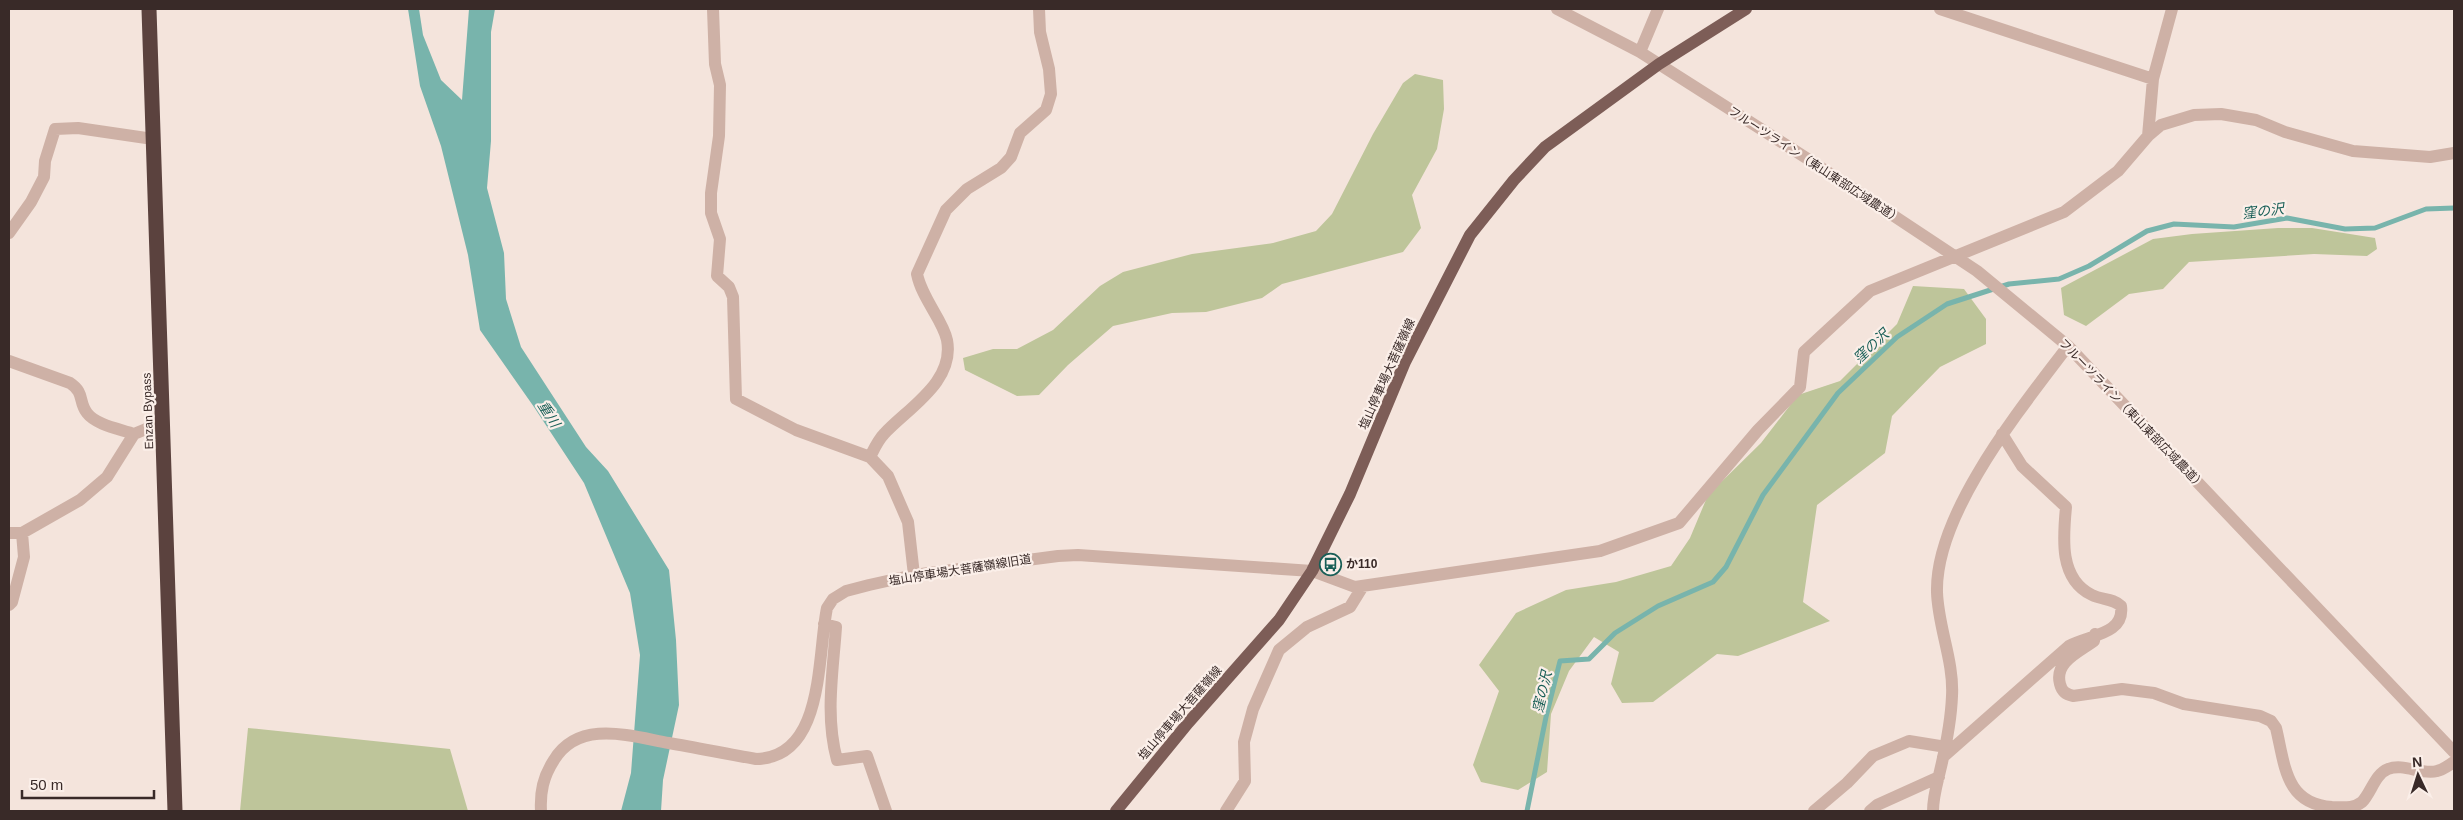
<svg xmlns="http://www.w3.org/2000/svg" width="2463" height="820" font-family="Helvetica,'Noto Sans JP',sans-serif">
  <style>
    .green { fill: #bec59a }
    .water { fill: #78b4ac }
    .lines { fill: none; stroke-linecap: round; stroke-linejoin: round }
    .stream { stroke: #78b4ac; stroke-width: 5 }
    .minor { stroke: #ceb1a6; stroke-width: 12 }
    .major { stroke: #7d5d57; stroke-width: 12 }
    .highway { stroke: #5b423e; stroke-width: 15 }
    .labels { text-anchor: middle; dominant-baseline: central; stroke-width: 4.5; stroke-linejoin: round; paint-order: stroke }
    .street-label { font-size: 12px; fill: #392a28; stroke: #fbefe9 }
    .poi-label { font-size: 12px; font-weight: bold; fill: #392a28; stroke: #fbefe9; text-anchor: start }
    .water-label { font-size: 14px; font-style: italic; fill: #195f57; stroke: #fbefe9 }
  </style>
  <rect width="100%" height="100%" fill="#f4e4dc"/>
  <!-- green -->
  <path class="green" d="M1415 74 1443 80 1444 109 1437 149 1412 195 1421 228 1403 252 1282 284 1262 298 1206 312 1172 313 1113 326 1068 365 1039 395 1017 396 965 370 963 358 993 349H1017L1053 330 1100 286 1123 272 1192 254 1273 243 1316 231 1332 214 1373 134 1403 83Z
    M2278 228H2312L2375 238 2377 249 2367 256 2314 254 2189 262 2163 289 2129 294 2086 326 2064 315 2061 288 2153 239 2192 234Z
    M1913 286 1964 289 1986 319V344L1940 367 1892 416 1885 453 1817 505 1803 602 1830 621 1738 656 1717 654 1653 702 1622 703 1611 684 1619 652 1594 637 1569 671 1551 714 1547 772 1518 790 1481 782 1473 765 1499 691 1479 665 1516 613 1566 590 1616 582 1671 566 1690 538 1708 495 1761 443 1798 395 1840 381 1897 324Z
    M248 728 450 749 468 811H240Z"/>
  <!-- water -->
  <path class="water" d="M408 9H419L423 35 441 80 462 100 469 9H495L491 32V141L487 188 504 253 506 299 521 347 586 447 608 471 669 570 676 640 679 705 663 780 661 811H621L631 773 640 655 630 593 584 483 534 407 480 330 468 255 441 146 420 86Z"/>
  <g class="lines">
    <!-- stream -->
    <path class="stream" d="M1527 811 1546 717 1560 661 1589 659 1615 633 1658 606 1713 582 1726 567 1763 495 1838 393 1897 337 1947 304 2009 284 2059 279 2089 266 2147 231 2174 224 2234 227 2287 218 2345 229 2375 228 2426 209 2454 208"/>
    <!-- minor -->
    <path class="minor" d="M713 9 715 64 720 85 719 136 711 193V213L720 239 717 276 729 287 733 297 736 399 796 430 870 457
      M1557 9 1640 52 1811 161 1977 271 2068 346 2454 752
      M1940 9 2153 79
      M1640 52 1658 9
      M2148 136 2153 79 2172 9
      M9 233 31 202 44 177 45 161 55 129 78 128 153 139
      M9 361 70 383C85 393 78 401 87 413 96 425 120 429 134 434
      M9 533H22L80 500 107 477 134 434 163 422
      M914 575 908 522 888 476 870 457C874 449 878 440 884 434 908 408 955 382 947 340 943 320 922 299 917 274L946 210 967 189 1001 168 1011 157 1020 133 1046 110 1051 94 1049 69 1040 32 1039 9
      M9 605 12 602 24 557 22 533
      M824 624 836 627C833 672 825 716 837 760L867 756 886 811
      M2095 634 2094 641C2079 652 2054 662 2060 684 2062 692 2066 694 2073 696L2122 689 2154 693 2184 704 2260 716 2271 721 2276 728C2285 765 2285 804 2332 807 2343 807 2353 809 2362 802 2371 793 2375 774 2388 769 2404 763 2421 775 2437 771 2443 770 2449 765 2454 762
      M1943 757 2069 646C2088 635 2125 635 2121 606 2113 598 2102 600 2092 595 2059 579 2063 538 2066 507L2022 466 2002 434
      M541 811C540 792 543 777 554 760 579 719 630 736 669 743 698 748 727 754 756 759 825 758 817 656 827 608L833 599 846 591 869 585 914 575 1058 556 1078 555 1312 571 1355 587 1600 551 1679 523 1758 430 1800 387 1804 352 1870 291 2064 212 2118 171 2148 136 2161 125 2194 115 2221 114 2256 120 2285 132 2353 151 2430 157 2454 153
      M1226 811 1245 781 1244 742 1253 709 1279 650 1307 627 1350 607 1363 586
      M1814 811 1847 783 1873 756 1909 741 1946 747
      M1870 811 1877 805 1939 777
      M1933 811C1933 797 1937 784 1940 771 1946 746 1951 722 1952 696 1954 661 1938 627 1937 592 1935 513 2022 407 2068 346"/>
    <!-- major -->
    <path class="major" d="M1116 811 1188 723 1279 620 1312 571 1350 494 1405 362 1470 235 1514 180 1545 147 1659 64 1746 9"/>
    <!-- highway -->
    <path class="highway" d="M149 9 175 811"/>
  </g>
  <!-- icons -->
  <defs>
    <symbol id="bus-ring" viewBox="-11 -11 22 22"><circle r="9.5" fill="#fbefe9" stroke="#195f57" stroke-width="1.5"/><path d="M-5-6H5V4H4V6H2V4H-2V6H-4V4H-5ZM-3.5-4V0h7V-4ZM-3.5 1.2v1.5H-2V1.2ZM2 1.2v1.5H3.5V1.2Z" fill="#195f57"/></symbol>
  </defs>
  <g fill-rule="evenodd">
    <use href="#bus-ring" x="1318" y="552" width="25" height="25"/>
  </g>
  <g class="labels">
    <!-- street labels -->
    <g class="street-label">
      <text transform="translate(1815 165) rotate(33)">フルーツライン（東山東部広域農道）</text>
      <text transform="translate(1387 374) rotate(-66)">塩山停車場大菩薩嶺線</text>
      <text transform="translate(148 411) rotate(-92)">Enzan Bypass</text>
      <text transform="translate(2132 414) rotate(46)">フルーツライン（東山東部広域農道）</text>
      <text transform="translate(960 570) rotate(-9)">塩山停車場大菩薩嶺線旧道</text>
      <text transform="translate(1180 713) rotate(-49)">塩山停車場大菩薩嶺線</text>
    </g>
    <!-- poi labels -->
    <g class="poi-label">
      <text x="1346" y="564">か110</text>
    </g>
    <!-- water labels -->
    <g class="water-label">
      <text transform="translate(2263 211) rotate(-7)">窪の沢</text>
      <text transform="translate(1871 346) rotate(-43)">窪の沢</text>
      <text transform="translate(549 414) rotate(57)">重川</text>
      <text transform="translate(1542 692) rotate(-77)">窪の沢</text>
    </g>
  </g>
  <!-- border -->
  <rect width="2463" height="820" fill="none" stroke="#392a28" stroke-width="20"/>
  <!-- north arrow -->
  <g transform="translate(2418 775) rotate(356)" stroke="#fbefe9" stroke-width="4" paint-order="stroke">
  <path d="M0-4L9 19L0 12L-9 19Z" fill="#392a28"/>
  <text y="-8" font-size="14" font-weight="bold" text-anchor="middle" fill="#392a28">N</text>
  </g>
  <!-- scale -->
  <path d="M22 790v8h132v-8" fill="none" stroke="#392a28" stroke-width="2.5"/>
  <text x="30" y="790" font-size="15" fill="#392a28" stroke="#fbefe9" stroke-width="4" paint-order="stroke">50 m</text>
</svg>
